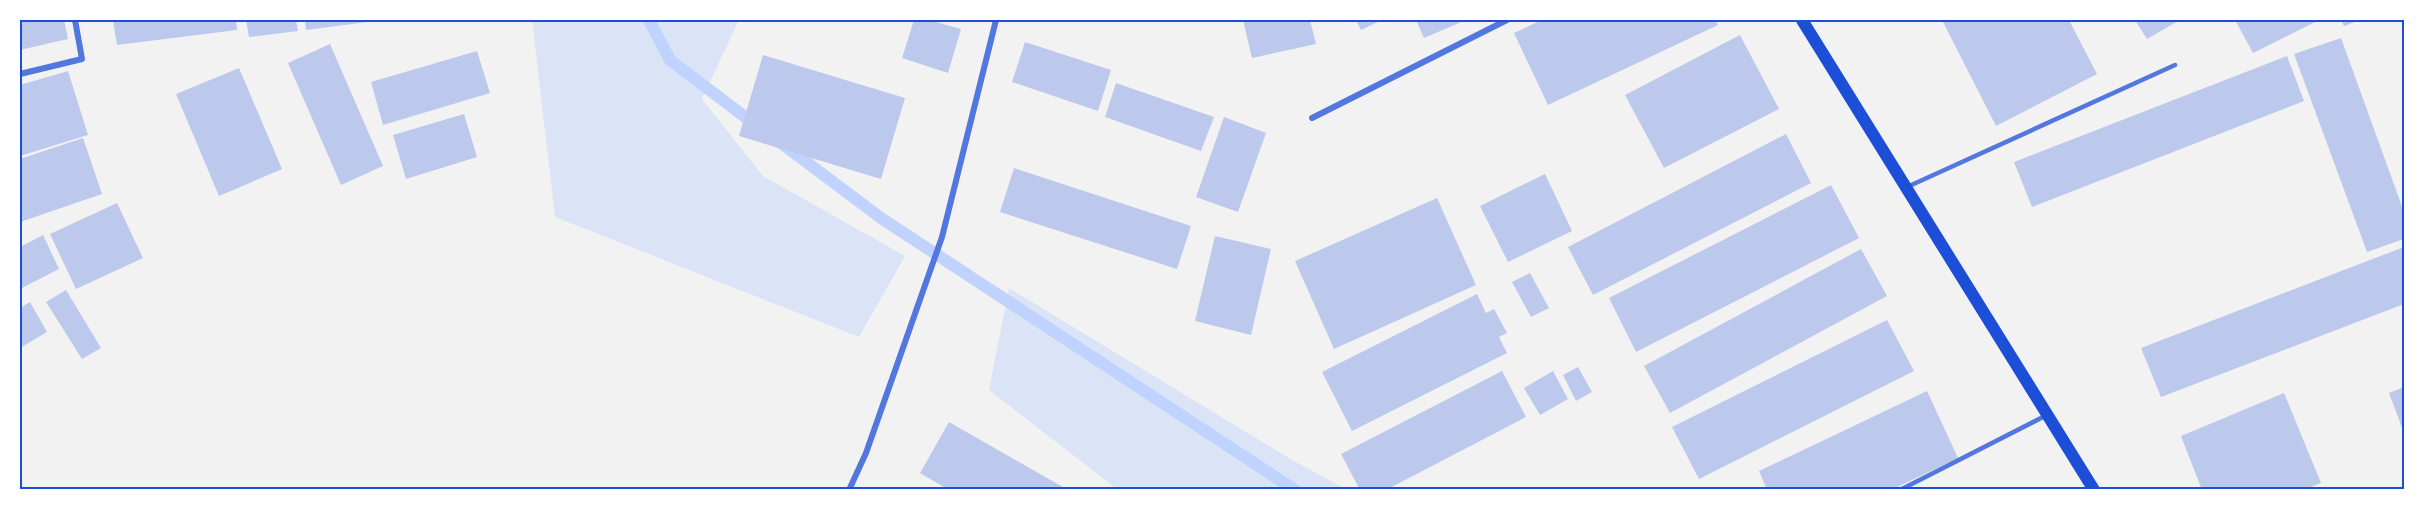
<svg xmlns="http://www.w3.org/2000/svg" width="2424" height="509" font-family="Jost,sans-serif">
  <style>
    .green { fill: #dbe4f7 }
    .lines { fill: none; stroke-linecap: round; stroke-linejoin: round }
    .stream { stroke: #bfd3fe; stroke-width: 12 }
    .building { fill: #bdc9ec }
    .service { stroke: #5277de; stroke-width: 4.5 }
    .minor { stroke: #5277de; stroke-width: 6 }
    .secondary { stroke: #1d4ed8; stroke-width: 12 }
    .neatline { fill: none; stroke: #1d4ed8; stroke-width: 2 }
  </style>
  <rect width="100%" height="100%" fill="#f2f2f2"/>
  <!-- green -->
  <path class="green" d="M532 20H739L702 99 763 176 905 256 859 337 555 217Z
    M1009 288 1294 461 1346 489H1117L989 390Z"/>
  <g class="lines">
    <!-- stream -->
    <path class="stream" d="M649 20 670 60 757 126
      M781 143 881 218 1295 490"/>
  </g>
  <!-- building -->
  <path class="building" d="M20 20H64L68 39 20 50Z
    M113 20H236L237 30 117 45Z
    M246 20H296L298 31 249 37Z
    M305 20H375V21L306 30Z
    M914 20H929L961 29 948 73 902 58Z
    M1243 20H1310L1316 44 1252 58Z
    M1356 20H1382L1361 30Z
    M1416 20H1466L1424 38Z
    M1542 20H1715L1718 25 1548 105 1514 33Z
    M1942 20H2069L2097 74 1996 126Z
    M2135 20H2180L2147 39Z
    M2235 20H2319L2253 53Z
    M2341 20H2360L2344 26Z
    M1740 35 1779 109 1664 168 1625 95Z
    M2341 38 2404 212V239L2367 252 2294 54Z
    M1025 42 1111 70 1098 111 1012 82Z
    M330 44 383 166 341 185 288 63Z
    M477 51 490 93 383 125 371 82Z
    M763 55 905 98 881 179 739 136Z
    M2287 56 2304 101 2032 207 2014 162Z
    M239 68 282 169 219 196 176 94Z
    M68 71 88 135 20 156V85Z
    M1116 83 1214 117 1201 151 1105 117Z
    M464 114 477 157 406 179 393 135Z
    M1224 117 1266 133 1238 212 1196 197Z
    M1786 134 1811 183 1593 295 1568 247Z
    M83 138 102 194 20 222V159Z
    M1014 168 1191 226 1177 269 1000 212Z
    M1545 174 1572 231 1508 262 1480 206Z
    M1831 185 1859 238 1636 352 1609 298Z
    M1437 198 1476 285 1334 349 1295 261Z
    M117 203 143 258 76 289 50 234Z
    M43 235 59 269 20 289V247Z
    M1215 236 1271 249 1251 335 1195 321Z
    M2404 247V304L2161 397 2141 348Z
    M1861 249 1887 296 1670 413 1644 366Z
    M1530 273 1549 308 1531 317 1512 282Z
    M66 290 101 348 82 359 46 302Z
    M1477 294 1486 313 1494 309 1507 333 1499 337 1507 353 1352 431 1322 372Z
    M30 302 47 332 20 348V308Z
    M1887 320 1914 371 1699 479 1672 427Z
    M1578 367 1592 392 1576 401 1563 375Z
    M1502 371 1526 417 1386 490H1360L1341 454Z
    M1553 371 1568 399 1540 415 1524 388Z
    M2404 387V433L2389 393Z
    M1927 391 1958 458 1891 490H1767L1759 471Z
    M2284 393 2321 483 2304 490H2202L2181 436Z
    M949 422 1068 490H949L920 473Z"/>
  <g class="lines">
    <!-- service -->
    <path class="service" d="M1907 187 2175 65
      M1900 490 2045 416"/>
    <!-- minor -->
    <path class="minor" d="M20 74 82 59 75 20
      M1312 118 1507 20
      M849 490 866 453 942 237 996 20"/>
    <!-- secondary -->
    <path class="secondary" d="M1802 20 2094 490"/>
  </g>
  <!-- border -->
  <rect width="2424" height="509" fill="none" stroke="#ffffff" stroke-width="42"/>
  <rect x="21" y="21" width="2382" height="467" class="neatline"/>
</svg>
